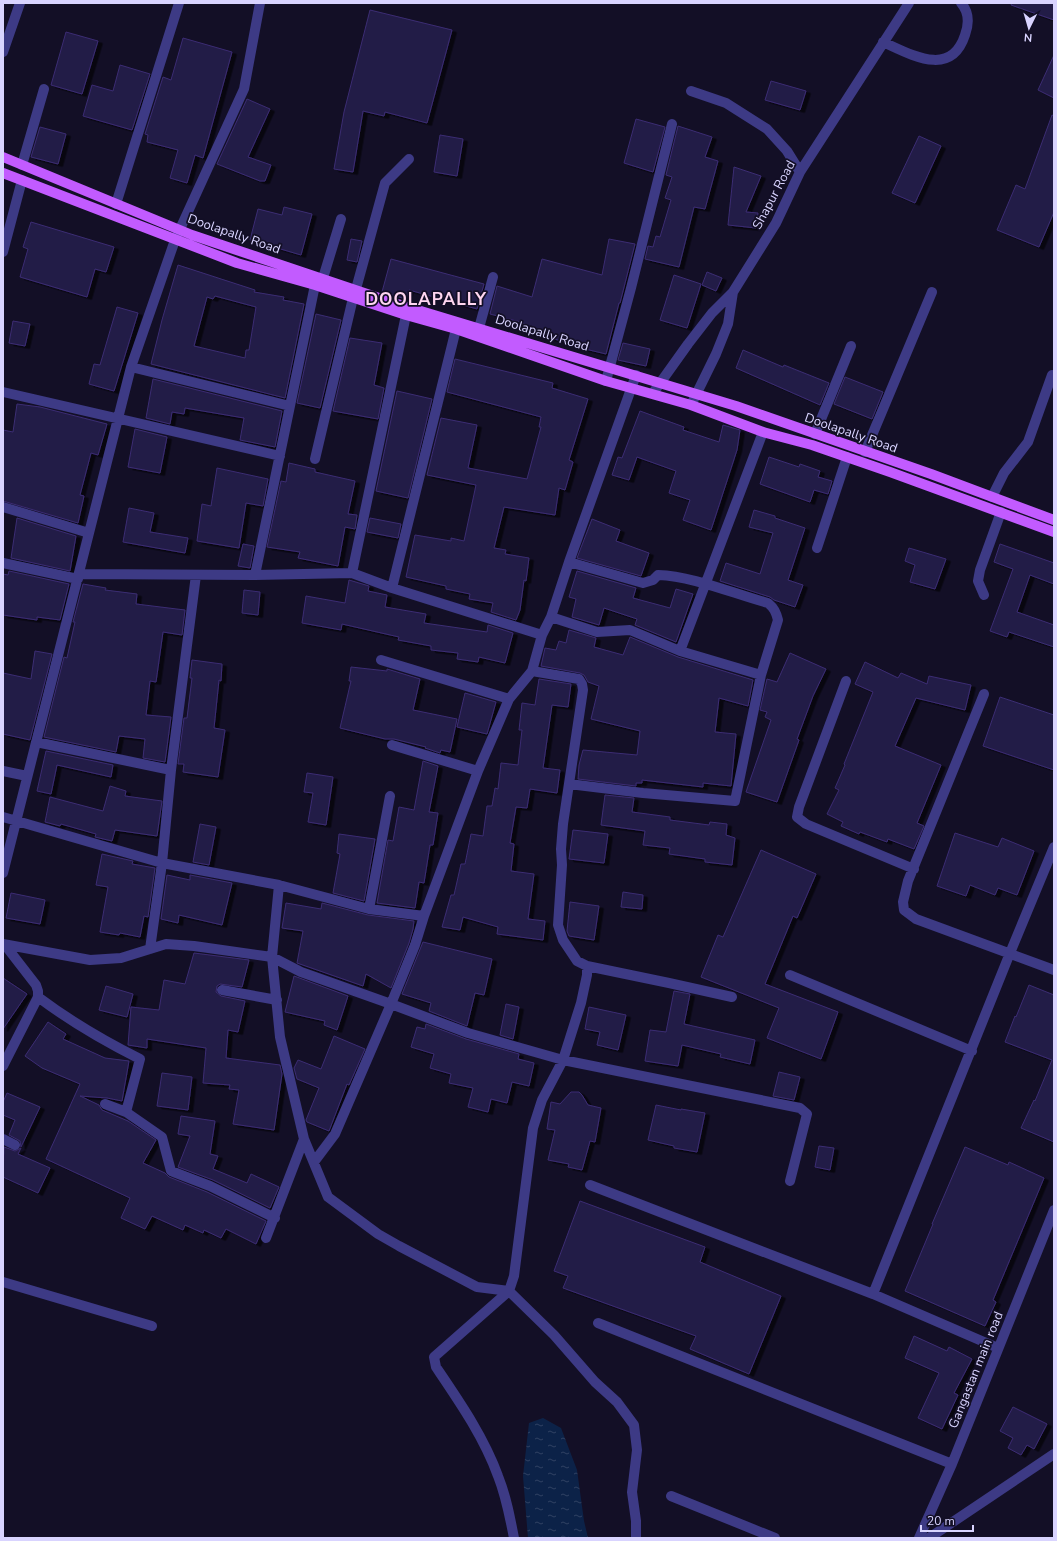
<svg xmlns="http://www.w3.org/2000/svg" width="1057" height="1541" font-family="'Nunito Sans',sans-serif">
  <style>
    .water { fill: url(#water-ripples) }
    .building { fill: #241b47; stroke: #3b2d73; fill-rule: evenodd; filter: url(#shadow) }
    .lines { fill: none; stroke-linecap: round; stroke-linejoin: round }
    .minor { stroke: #3d3a85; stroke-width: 10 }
    .major { stroke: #c25bff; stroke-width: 10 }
    .labels { text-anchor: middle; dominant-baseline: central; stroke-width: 3.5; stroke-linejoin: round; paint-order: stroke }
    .street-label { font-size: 13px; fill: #d9d4ff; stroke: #130f26 }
    .district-label { font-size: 17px; font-weight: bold; letter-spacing: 1px; fill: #ffd6f0; stroke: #130f26 }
  </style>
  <defs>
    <pattern id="water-ripples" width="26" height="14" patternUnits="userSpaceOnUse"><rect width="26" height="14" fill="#0c2248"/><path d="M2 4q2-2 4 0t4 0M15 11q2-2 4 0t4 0" fill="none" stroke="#2f4163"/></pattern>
    <filter id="shadow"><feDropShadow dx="4.5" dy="2.5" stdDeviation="0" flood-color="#0009"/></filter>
  </defs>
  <rect width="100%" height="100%" fill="#130f26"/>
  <!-- water -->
  <path class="water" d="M543 1418 561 1428 577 1470 584 1521 588 1538H528L523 1476 529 1423Z"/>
  <!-- building -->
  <path class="building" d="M1012 3H1054V20L1011 5Z
    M370 10 452 30 427 123 385 112 384 116 363 111 353 172 334 169 344 112Z
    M66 32 98 41 82 94 51 85Z
    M183 38 232 52 203 158 195 155 187 183 170 178 178 150 147 142 148 135 145 134 163 77 171 80Z
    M1054 55V98L1038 90Z
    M120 65 150 74 132 130 83 116 92 85 113 91Z
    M771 81 806 91 800 110 765 100Z
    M247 99 270 109 248 157 271 165 265 181H260L217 164Z
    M1052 115 1054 116V212L1039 247 997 230 1016 185 1025 189Z
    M636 119 665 127 653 172 624 163Z
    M678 126 712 137 705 157 718 161 705 209 694 207 679 267 645 259 648 246 653 247 656 236 660 237 671 200 665 198 672 177 666 175Z
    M40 127 66 134 58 164 31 157Z
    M440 135 463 139 457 176 434 172Z
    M919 136 941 146 915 203 892 193Z
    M734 167 761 176 746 212 758 213 756 228 728 225Z
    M284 207 312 214 301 255 250 240 258 209 282 215Z
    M31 222 114 247 106 272 95 269 87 297 20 277 28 249 23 247Z
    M351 239 362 241 357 262 347 260Z
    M609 239 635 244 620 303H619L606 354 581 348 582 346 522 331 524 323 490 314 497 286 532 297 542 259 602 275Z
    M391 259 484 284 477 309 409 290 406 299 382 292Z
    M178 265 255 290 254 292 284 297 283 300 304 304 285 398 151 364 162 320ZM215 296 256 307 249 350H246L245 358 194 346 207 297 213 299Z
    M707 272 722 278 716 291 702 285Z
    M674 275 701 284 687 328 660 320Z
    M117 307 138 313 114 391 89 384 94 364 100 365Z
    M316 314 341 320 320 408 297 403Z
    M13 321 30 324 25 346 9 343Z
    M350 338 382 343 374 385 384 388 378 419 333 411Z
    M623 343 650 349 646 366 618 360Z
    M743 350 783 367 784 365 829 383 820 405 736 368Z
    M455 359 553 383 552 388 588 399 569 460 573 462 565 490 559 488 555 515 504 507 494 548 506 550 505 554 529 558 526 581 524 580 520 610 516 620 491 612 493 603 469 599 470 594 446 589V586L406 577 415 535 451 541V538L464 541 476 485 427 475 441 418 477 425 468 468 527 479 541 427H539L541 417 447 392Z
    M845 377 883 392 872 419 834 404Z
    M153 379 282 411 275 447 240 440 244 418 185 408 184 414 172 412 170 424 146 418Z
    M397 391 432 399 408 498 376 491Z
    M17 404 40 407 107 424 98 455 91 453 80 495 84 496 78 523 3 501V430L13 432Z
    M640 411 684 427 683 430 719 442 723 425 740 430 737 450 711 530 683 520 690 500 669 493 676 471 637 457 629 480 612 475 618 457 622 458Z
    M135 429 167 437 160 473 128 467Z
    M769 457 799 467 800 464 820 471 818 477 832 481 828 494 814 490 810 502 760 484Z
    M289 463 315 469V472L355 481 348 514 357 515 355 529 345 527 338 566 298 558 300 552 267 547 281 481 286 482Z
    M217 468 268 479 263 506 246 503 239 548 197 541 202 504 211 506Z
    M129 508 154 513 150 532 188 538 185 553 123 542Z
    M754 510 775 516V518L805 528 788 580 803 585 795 607 774 600 770 597 720 581 726 563 760 574 773 533 749 527Z
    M17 518 76 536 70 571 11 558Z
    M370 518 401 524 398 538 367 532Z
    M592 519 620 530 616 541 649 553 641 576 577 558Z
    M243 544 254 546 250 568 238 566Z
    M1000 544 1054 563V584L1030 575 1017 612 1054 625V647L1009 632 1007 637 990 631 1013 569 994 562Z
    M909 548 946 559 935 589 910 582 915 565 905 561Z
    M9 571 69 584 60 620 37 617V620L3 615V574L8 575Z
    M577 571 636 588 633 598 670 608 676 589 693 594 676 642 635 625 637 619 604 608 599 625 572 617 576 599 569 597Z
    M349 580 369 586 368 591 387 595 385 607 426 614 424 623 487 632 488 625 513 633 505 663 479 657 478 662 457 659 458 653 431 650V646L398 640 399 637 342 624 341 630 302 623 306 596 345 603Z
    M83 584 106 588 105 590 137 594 136 604 185 610 182 635 163 632 156 682 150 681 146 715 171 717 165 762 143 758 145 739 119 736 116 752 44 737 64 657 67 658 75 622H73Z
    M244 590 260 592 258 615 242 613Z
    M569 630 596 638 594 647 623 655 630 637 678 657 753 680 748 706 719 698 715 732 736 734 731 786 703 783V787L642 780V783H636V786L578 779 579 765 583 750 637 755 640 731 591 719 599 686 588 682 584 675 580 673 541 666 545 648 556 650 559 641 566 643Z
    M35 651 52 654 30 740 3 734V673L31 679Z
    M790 653 826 669 813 696 797 739 799 740 777 802 746 792 771 720 765 717 767 712 760 710 767 679 777 682Z
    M192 660 222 664 221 681 219 680 214 728 225 730 218 777 183 772 184 764H178L184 718H187L192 678H190Z
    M865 662 898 678 901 673 927 684 929 676 971 685 965 710 916 698 895 746 941 765 917 823 924 826 914 849 888 839 887 842 860 832 859 834 841 826 843 822 827 814 839 790 835 788 845 765 844 764 873 692 855 684Z
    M351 667 387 671V669L420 679 413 710 457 719 450 752 441 750 440 753 425 748 426 747 394 739H385L340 728 351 681H349Z
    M539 679 571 684 568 707 552 705 543 768 560 770 557 793 530 789 527 808 516 807 510 843 514 844 511 871 534 874 528 919 545 921 543 940 497 934 498 927 463 917 460 930 442 927 451 895H454L461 864H465L471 834 483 836 487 806H492L495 788 498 789 501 763 518 765 522 730H519L522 703 535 705Z
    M465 693 496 702 487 734 457 727Z
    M1000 697 1054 715V770L983 746Z
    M46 751 113 765 111 777 57 765 51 794 37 791Z
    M423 761 438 766 429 812 438 813 433 845H430L424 883 419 882 415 908 377 903 388 840 393 841 399 807 414 810Z
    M307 773 333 777 326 825 308 822 313 793 304 792Z
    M110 786 126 791 125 796 162 801 157 836 115 830 112 841 95 837 96 834 61 824 60 826 45 822 50 797 103 811Z
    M605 795 634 798 632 812 670 817V820L709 825 710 822 727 824 726 835 735 838 732 865 705 862V859L669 854 670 848 643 845 645 831 601 825Z
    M200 824 216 827 209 865 193 862Z
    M573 830 608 834 604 863 569 859Z
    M955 833 998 847 1002 838 1034 851 1017 895 998 888 995 895 970 885 966 896 937 886Z
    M339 834 375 839 364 901 333 893 340 854 337 853Z
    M761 850 816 874 797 918 793 916 765 984 838 1012 821 1059 767 1038 779 1008 701 977 718 935 723 937Z
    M102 854 133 861 132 864 155 868 148 917 144 916 140 937 120 933 119 935 100 932 108 887 96 885Z
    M167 875 190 880V875L232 883 222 925 179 915 178 923 161 919Z
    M623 892 643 895 642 909 621 907Z
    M11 893 45 900 40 924 6 918Z
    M570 902 599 906 594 940 569 936 567 931Z
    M286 903 321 909 322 903 368 915 414 921 413 929 409 943 391 988 366 974 363 986 297 963 303 931 282 928Z
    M423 942 492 959 484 995 475 993 467 1026 429 1011 431 1003 402 994Z
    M194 953 249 960 242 987 220 984 217 986 216 992 221 996 245 1001 238 1032 228 1030 226 1058 280 1065 282 1074 274 1130 233 1124 239 1090 229 1089 230 1085 203 1083 206 1048 147 1039V1048L128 1045 131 1007 159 1010 164 980 185 984Z
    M294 976 348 996 337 1030 324 1025 325 1021 285 1012Z
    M3 978 27 994 3 1029Z
    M1029 985 1054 995V1142L1021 1128 1034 1100 1035 1101 1052 1060 1005 1042 1015 1016 1016 1017Z
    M106 986 133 994 127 1017 99 1010Z
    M674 991 690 994 684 1024 755 1040 750 1064 720 1057 721 1054 682 1045 678 1066 645 1061 650 1030 666 1032Z
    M506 1004 519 1007 513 1039 500 1035Z
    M589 1007 626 1015 618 1050 597 1045 600 1032 585 1029Z
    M48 1022 66 1034 63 1039 105 1058 129 1061 122 1101 107 1098 80 1096 99 1105 102 1110 128 1121 156 1140 143 1163 165 1173 169 1177 207 1192 266 1221 256 1244 226 1229 221 1238 204 1230 203 1233 185 1225 183 1230 152 1216 145 1229 121 1218 130 1198 46 1159 80 1084 42 1068 25 1056Z
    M426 1024 466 1039 519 1054 518 1059 534 1063 529 1086 512 1082 507 1103 491 1099 488 1112 468 1107 473 1088 449 1083 451 1074 430 1068 434 1054 411 1047 417 1027 425 1029Z
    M334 1036 365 1049 349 1085 347 1084 329 1131 307 1122 306 1120 319 1088 297 1079 294 1068 298 1060 321 1069Z
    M779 1072 800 1077 794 1100 773 1096Z
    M162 1073 192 1077 188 1110 157 1106Z
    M571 1092H579L582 1095 588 1105 601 1108 595 1142 590 1141 582 1170 568 1167 569 1164 548 1160 555 1130 547 1129 551 1102 560 1104Z
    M7 1093 40 1107 21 1147 20 1141 9 1135 15 1120 3 1115V1102Z
    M656 1105 681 1110V1109L705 1113 697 1152 674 1148V1146L648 1140Z
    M181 1116 215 1121 210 1154 218 1156 213 1169 247 1183 251 1174 279 1187 270 1208 213 1180 178 1167 190 1136 178 1134Z
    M819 1146 834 1148 830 1170 815 1167Z
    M4 1147 15 1151 21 1148 18 1154 50 1168 38 1193 3 1177Z
    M965 1147 1008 1165 1009 1162 1044 1178 993 1300 996 1302 985 1326 905 1291 933 1224H932Z
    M580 1201 705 1247 700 1262 781 1296 749 1374 690 1349 696 1336 563 1288 568 1276 554 1271Z
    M914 1336 947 1351 949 1347 972 1359 954 1393 958 1395 942 1429 918 1418 939 1373 905 1358Z
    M1013 1407 1047 1424 1034 1449 1027 1445 1021 1455 1008 1448 1013 1438 1000 1431Z"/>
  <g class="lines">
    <!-- minor -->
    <path class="minor" d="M883 42C912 55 951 78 965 35 969 24 969 12 961 3
      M3 52 20 3
      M691 91 726 103 767 129 787 151 800 172
      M22 165 44 89
      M116 204 179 3
      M3 252 22 180
      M323 278 341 219
      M356 289 385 183 409 159
      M479 328 493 277
      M131 367 290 406
      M606 381 631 288 672 124
      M3 392 280 456
      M653 393 688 344 712 313 733 292 776 223 800 172 909 3
      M691 405 716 354 728 324 733 292
      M815 434 851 346
      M865 452 932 292
      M315 459 353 298
      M992 497 1004 473 1028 442 1052 375
      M3 507 89 533
      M817 548 847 457
      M569 562 643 583 653 580 658 575C693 576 734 594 768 603 774 608 776 612 778 620L761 675 735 801 643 793 569 784
      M3 563 78 579
      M352 573 406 315
      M80 574 255 575 352 573 392 588 542 635
      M255 575 315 285
      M392 588 456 329
      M984 595 978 581 980 570 1001 512
      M551 617 597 632 630 630 680 651 763 432
      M680 651 761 675
      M381 660 509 699
      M846 681 799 807 797 817 806 824 914 869
      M984 694 908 881 903 902 904 910 916 919 1054 970
      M36 742 171 770
      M392 745 478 771
      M3 771 27 776
      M3 817 162 863 279 885 369 909 424 916
      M3 873 131 367 175 240 244 89 260 3
      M279 885 272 957 280 1037 304 1139 328 1197 378 1234 399 1246 477 1287 509 1291 554 1335 595 1382 617 1402 634 1425 637 1450 632 1492 636 1521V1538
      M369 909 390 796
      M3 944 90 960 121 958 166 944 194 946 272 957 301 972 391 1004 468 1033 563 1060 800 1108 807 1114 790 1181
      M150 949 162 863 171 770 196 575
      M587 966 669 983 732 997
      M790 975 972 1051
      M222 990 277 1000
      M38 997C70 1021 104 1041 140 1059L126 1112
      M3 1066 38 997V991L36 985 5 945
      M105 1104 126 1112 162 1137 171 1171 210 1186 275 1218
      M3 1139 15 1145
      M314 1162 335 1134 391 1004 415 945 424 916 478 771 509 699 532 671 542 635 551 617 569 562 636 375
      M590 1185 873 1294 998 1348
      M266 1238 304 1139
      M3 1282 152 1326
      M873 1294 1010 953 1054 847
      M598 1323 952 1464
      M671 1496 775 1538
      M514 1538C510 1517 506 1496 498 1476 484 1437 459 1401 436 1367L434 1357 509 1291 514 1276 533 1128 542 1100 563 1060 581 1003 587 975V966L577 961 563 940 558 925 562 865 561 849 563 824 583 690 582 684 579 679 532 671
      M919 1538 952 1464 1054 1210
      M929 1538 1054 1454"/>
    <!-- major -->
    <path class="major" d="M3 157 192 235 391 302 736 406 931 474 1054 520
      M3 173 237 263 315 285 406 315 456 329 606 381 691 405 763 432 812 445 890 472 1054 532"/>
  </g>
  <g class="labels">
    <!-- street labels -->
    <g class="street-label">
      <text transform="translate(774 195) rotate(-62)">Shapur Road</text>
      <text transform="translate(234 234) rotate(19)">Doolapally Road</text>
      <text transform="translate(542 333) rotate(17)">Doolapally Road</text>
      <text transform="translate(851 433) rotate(19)">Doolapally Road</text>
      <text transform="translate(976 1370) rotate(-68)">Gangastan main road</text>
    </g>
    <!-- district labels -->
    <g class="district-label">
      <text x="426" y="299">DOOLAPALLY</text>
    </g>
  </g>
  <!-- border -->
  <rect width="1057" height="1541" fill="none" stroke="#d9d4ff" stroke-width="8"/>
  <!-- north arrow -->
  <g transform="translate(1029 28) rotate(185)" stroke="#130f26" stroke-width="3" paint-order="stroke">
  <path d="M0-3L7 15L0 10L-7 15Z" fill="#d9d4ff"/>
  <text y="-6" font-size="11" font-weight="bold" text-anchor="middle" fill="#d9d4ff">N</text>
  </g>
  <!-- scale -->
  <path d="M921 1525v6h52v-6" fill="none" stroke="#d9d4ff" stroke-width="2"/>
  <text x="927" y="1525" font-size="12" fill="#d9d4ff" stroke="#130f26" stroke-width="3" paint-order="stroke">20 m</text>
</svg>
